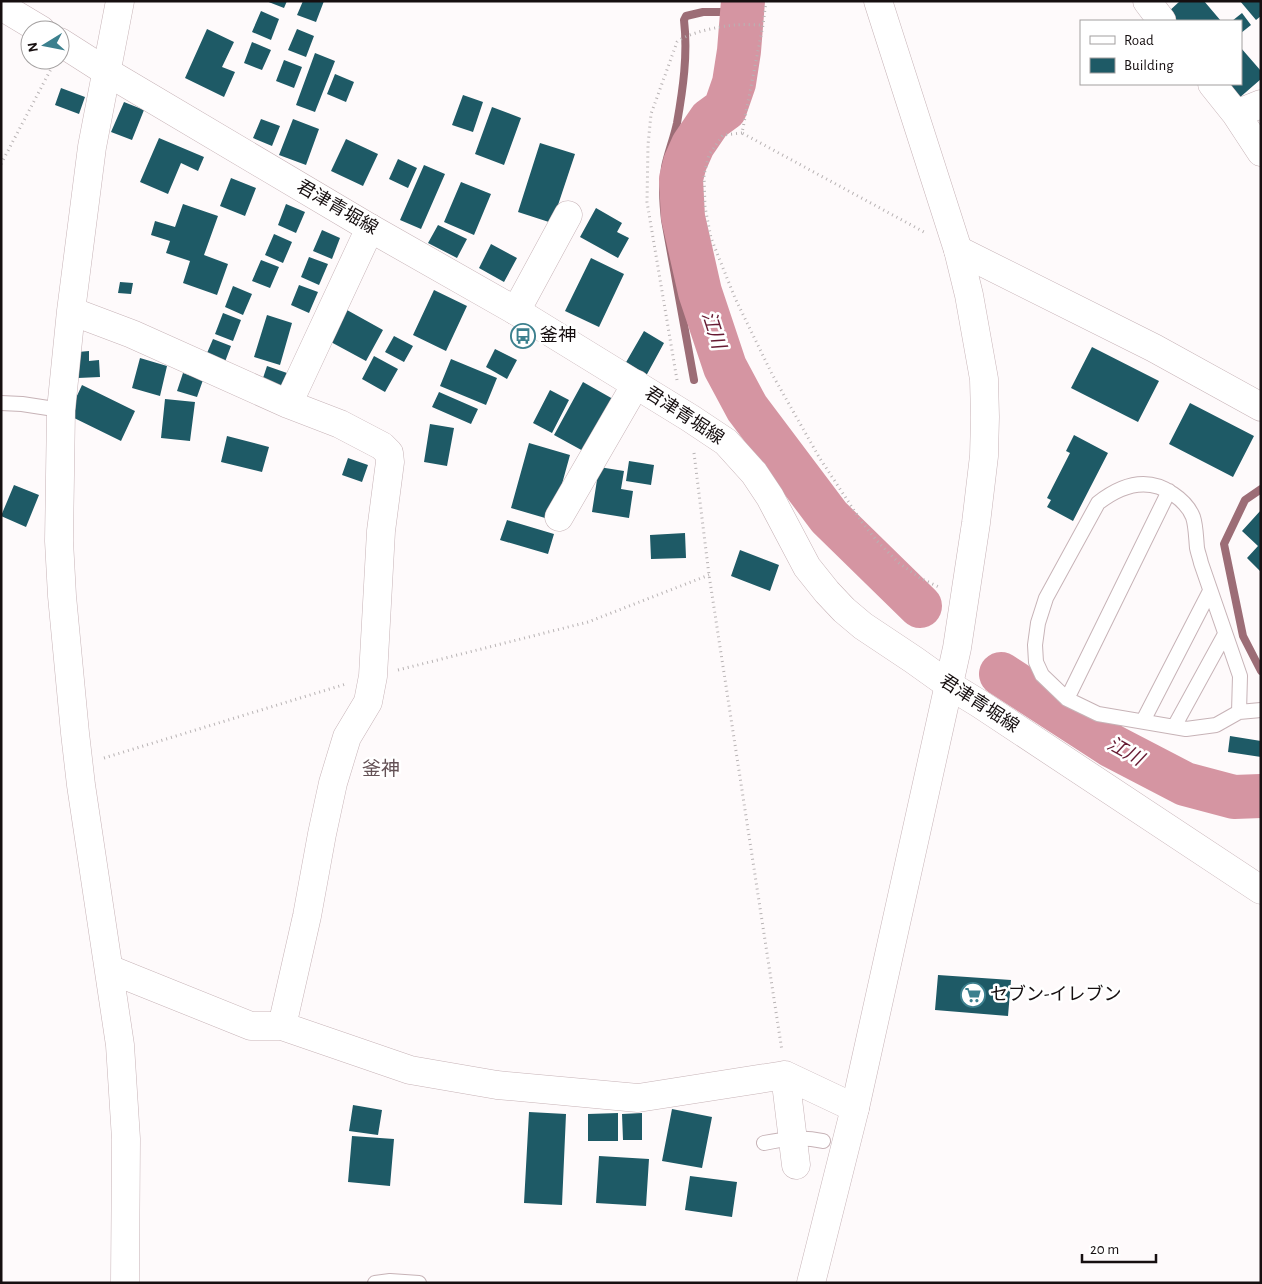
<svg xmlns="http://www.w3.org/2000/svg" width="1262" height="1284" font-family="'Alegreya Sans','Noto Sans JP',sans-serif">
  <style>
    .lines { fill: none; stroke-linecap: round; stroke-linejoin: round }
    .stream { stroke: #9c6d76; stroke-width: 8 }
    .river { stroke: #d595a2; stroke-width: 44 }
    .building { fill: #1e5a66 }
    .service-casing { stroke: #c7b3b7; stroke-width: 16 }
    .minor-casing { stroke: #c7b3b7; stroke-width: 29 }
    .tertiary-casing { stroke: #c7b3b7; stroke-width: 29 }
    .secondary-casing { stroke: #c7b3b7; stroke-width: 29 }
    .path { stroke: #b8b3b4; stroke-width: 3; stroke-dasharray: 1 4; stroke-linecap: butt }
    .service { stroke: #fff; stroke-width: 14 }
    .minor { stroke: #fff; stroke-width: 28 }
    .tertiary { stroke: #fff; stroke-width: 28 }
    .secondary { stroke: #fff; stroke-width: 28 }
    .labels { text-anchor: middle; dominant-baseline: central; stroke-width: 5; stroke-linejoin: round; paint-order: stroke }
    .street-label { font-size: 18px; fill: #160f10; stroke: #fff }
    .poi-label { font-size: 18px; fill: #160f10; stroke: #fff; text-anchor: start }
    .water-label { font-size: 19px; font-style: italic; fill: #661a32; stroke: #fff }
    .neighbourhood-label { font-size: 19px; fill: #635155; stroke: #fff }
  </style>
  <rect width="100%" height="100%" fill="#fefafb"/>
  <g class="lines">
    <!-- stream -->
    <path class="stream" d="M694 380 665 220C663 201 662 187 665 167 668 152 674 138 677 123 683 89 688 54 684 20L686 16 703 12H743
      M1261 489 1245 500 1224 544 1243 636 1261 671"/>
    <!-- river -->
    <path class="river" d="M743 1 739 51 734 83 725 109 710 120 693 145 685 163 681 179 683 217 700 292 725 367 747 408 829 517 920 606
      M1001 674 1112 746 1185 784 1234 797 1261 796"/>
  </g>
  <!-- building -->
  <path class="building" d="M266 1H287L284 8Z
    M303 1H324L316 22 297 15Z
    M1180 1H1204L1221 21H1174L1167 13Z
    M1240 1H1261V16L1256 20Z
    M261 11 279 19 271 40 252 32Z
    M1242 13 1251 25 1241 33V21H1232Z
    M207 29 234 42 222 67 235 72 224 97 185 78Z
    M297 29 314 36 306 57 288 50Z
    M252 42 271 50 262 70 244 63Z
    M1241 48 1261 71V79L1238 99 1224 84H1241Z
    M315 53 335 61 315 112 296 105Z
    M284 60 302 67 294 88 276 81Z
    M335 74 354 82 346 102 327 94Z
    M61 88 85 97 79 114 55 105Z
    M463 95 483 102 473 132 452 125Z
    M124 102 144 110 132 140 111 132Z
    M492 107 521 118 504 165 475 154Z
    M261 119 280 126 272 146 253 138Z
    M293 119 319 129 306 165 279 155Z
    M159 138 204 157 198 171 181 163 168 194 140 182Z
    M346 139 378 154 363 186 331 171Z
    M540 143 575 154 552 223 518 212Z
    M398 159 417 168 408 188 389 179Z
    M424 165 445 174 421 229 400 220Z
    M231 178 256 188 245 216 220 206Z
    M461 182 491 194 474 235 444 222Z
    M183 204 218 216 204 255 228 264 217 295 183 283 190 261 166 253 170 241 151 235 155 221 175 227Z
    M286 204 305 212 296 233 278 225Z
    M596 208 622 223 617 232 629 238 618 258 580 237Z
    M438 225 467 239 457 258 428 243Z
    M322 230 340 238 332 259 313 251Z
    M274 234 292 242 283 263 265 255Z
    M491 244 517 258 504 282 479 268Z
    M309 257 328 264 319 285 301 277Z
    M591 258 624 274 599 327 565 311Z
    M261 260 279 267 270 288 252 281Z
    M120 282 133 283 131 294 118 293Z
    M299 285 318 292 309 313 291 305Z
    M233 286 252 294 243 315 225 307Z
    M434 290 467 306 446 351 413 335Z
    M347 310 383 330 366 361 329 341Z
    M223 313 241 320 233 341 215 334Z
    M267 315 292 323 280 365 254 357Z
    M644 331 664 343 646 376 625 364Z
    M394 336 413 346 404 362 385 352Z
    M213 339 231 346 223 367 204 360Z
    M1092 347 1159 381 1138 422 1071 388Z
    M495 349 517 360 507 379 486 367Z
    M89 351V361L99 360 100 377 78 378V352Z
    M374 356 398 369 385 392 362 379Z
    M140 358 167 366 160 396 132 388Z
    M451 359 497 378 486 405 440 386Z
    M267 366 287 373 282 391 261 384Z
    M183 373 203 380 197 397 177 391Z
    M583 382 613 399 585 452 554 435Z
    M82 385 135 411 121 441 68 415Z
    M550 390 569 400 552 433 533 423Z
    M439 392 478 409 471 424 432 407Z
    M165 399 195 402 190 441 161 438Z
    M1190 403 1254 436 1233 477 1169 444Z
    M430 424 454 428 447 466 424 462Z
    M1074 435 1108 453 1073 521 1047 507 1051 500 1047 498 1070 453 1066 451Z
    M227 436 269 447 262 472 221 462Z
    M529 443 570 455 552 520 511 508Z
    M348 458 368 465 362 482 342 475Z
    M629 461 654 465 651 485 626 481Z
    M599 467 624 471 621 489 633 491 629 518 592 512Z
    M14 485 39 495 26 527 1 516Z
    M1261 510V572L1247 558 1258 546 1242 531Z
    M507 520 554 534 548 554 500 540Z
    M685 533 686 558 651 559 650 535Z
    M740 550 779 565 770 591 731 576Z
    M1230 736 1261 741V757L1228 752Z
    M938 975 1011 980 1008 1016 935 1010Z
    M353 1105 382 1110 378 1135 349 1131Z
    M672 1109 712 1117 702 1168 662 1161Z
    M529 1112 566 1114 562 1205 524 1203Z
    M618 1113V1141H588V1114Z
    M642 1113V1140H623L622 1114Z
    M352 1136 394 1139 390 1186 348 1182Z
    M599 1156 649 1159 646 1206 596 1203Z
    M690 1176 737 1182 732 1217 685 1210Z"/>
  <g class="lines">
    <defs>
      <path id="service" d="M1 403 22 404 61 410
        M1067 699 1169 491
        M1239 712 1240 676 1201 563C1200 558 1198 553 1197 548 1196 538 1196 526 1193 517 1189 507 1182 500 1173 494 1147 476 1121 485 1098 503L1046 598 1038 623 1035 645 1036 662 1042 675 1067 699 1098 714 1186 729 1216 725 1239 712 1261 710
        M1143 721 1210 591
        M1174 727 1225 634
        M764 1143C785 1139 801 1136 823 1141
        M375 1283 390 1281 419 1283"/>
      <path id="minor" d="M120 1 92 147 71 311 61 410 59 541 62 596 75 733 81 785 120 1045 126 1139 125 1283
        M1147 1 1162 21
        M1212 84 1236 114 1261 152
        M1236 114 1261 104
        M958 250 1154 348 1261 407
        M71 311 132 334 288 404 340 424 382 446 389 453 390 462 381 531 373 676 368 702 347 737 333 783 322 834 307 916 282 1026
        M516 311 568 215
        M288 404 370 228
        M559 517 636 384
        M109 969 251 1026H282L410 1070 497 1085 638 1098 785 1075 855 1108
        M785 1075 796 1165"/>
      <path id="tertiary" d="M811 1283 855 1108 957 648 976 523 984 456 985 417 984 379 969 295 958 250 878 1"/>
      <path id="secondary" d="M1 6 41 30
        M60 42 107 72 370 228 516 311 690 418 726 442 754 473 770 497 807 567 827 592 844 610 863 626 914 660 949 685 980 704 1261 890"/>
    </defs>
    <!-- service casing -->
    <use href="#service" class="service-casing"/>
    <!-- minor casing -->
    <use href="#minor" class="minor-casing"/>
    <!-- tertiary casing -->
    <use href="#tertiary" class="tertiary-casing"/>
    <!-- secondary casing -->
    <use href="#secondary" class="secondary-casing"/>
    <!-- path -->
    <path class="path" d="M766 1 763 25 742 133 924 232
      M742 133 723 135 709 155 704 175 705 207 711 238 735 298 772 374 819 457 861 521 877 541 899 563 920 578 941 588
      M1 164 52 67
      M677 380 647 202 648 145 651 114 677 42C687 33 720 26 735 25 744 24 754 25 763 25
      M694 453 709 575 782 1051
      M398 670 588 622 709 575
      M104 758 346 684"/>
    <!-- service -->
    <use href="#service" class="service"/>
    <!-- minor -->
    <use href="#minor" class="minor"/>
    <!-- tertiary -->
    <use href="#tertiary" class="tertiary"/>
    <!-- secondary -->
    <use href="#secondary" class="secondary"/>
  </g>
  <!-- icons -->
  <defs>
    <symbol id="bus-ring" viewBox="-11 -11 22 22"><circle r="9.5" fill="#fff" stroke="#3c808e" stroke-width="1.5"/><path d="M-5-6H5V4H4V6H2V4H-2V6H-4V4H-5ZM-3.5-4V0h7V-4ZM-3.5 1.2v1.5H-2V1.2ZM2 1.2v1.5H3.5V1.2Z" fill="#3c808e"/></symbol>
    <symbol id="supermarket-ring" viewBox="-11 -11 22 22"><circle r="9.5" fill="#fff" stroke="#3c808e" stroke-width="1.5"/><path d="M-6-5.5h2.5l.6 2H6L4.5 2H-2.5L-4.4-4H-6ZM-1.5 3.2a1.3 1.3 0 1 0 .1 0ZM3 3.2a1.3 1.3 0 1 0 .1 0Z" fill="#3c808e"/></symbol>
  </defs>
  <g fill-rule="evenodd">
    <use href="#bus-ring" x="509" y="322" width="28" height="28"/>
    <use href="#supermarket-ring" x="959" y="981" width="28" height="28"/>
  </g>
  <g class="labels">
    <!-- street labels -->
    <g class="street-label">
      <text transform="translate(337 208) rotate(30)">君津青堀線</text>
      <text transform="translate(684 416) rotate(33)">君津青堀線</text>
      <text transform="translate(979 704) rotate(33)">君津青堀線</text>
    </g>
    <!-- poi labels -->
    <g class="poi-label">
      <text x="540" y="336">釜神</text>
      <text x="990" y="995">セブン-イレブン</text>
    </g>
    <!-- water labels -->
    <g class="water-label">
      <text transform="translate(713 330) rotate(72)">江川</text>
      <text transform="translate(1125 752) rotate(29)">江川</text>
    </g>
    <!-- neighbourhood labels -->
    <g class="neighbourhood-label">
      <text x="381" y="769">釜神</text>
    </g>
  </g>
  <!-- border -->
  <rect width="1262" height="1284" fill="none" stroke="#160f10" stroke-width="5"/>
  <!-- legend -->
  <rect x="1080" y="20" width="162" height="65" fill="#ffffff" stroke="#a29f9f"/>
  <rect x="1090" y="36" width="25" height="8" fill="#ffffff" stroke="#a29f9f"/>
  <text x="1124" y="45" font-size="15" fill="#160f10">Road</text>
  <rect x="1090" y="58" width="25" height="15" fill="#1e5a66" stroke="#a29f9f"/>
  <text x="1124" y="70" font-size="15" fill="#160f10">Building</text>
  <!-- north arrow -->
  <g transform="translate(45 45) rotate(260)"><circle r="24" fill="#ffffff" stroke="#a29f9f"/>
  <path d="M0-4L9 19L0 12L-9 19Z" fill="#3c808e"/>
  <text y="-8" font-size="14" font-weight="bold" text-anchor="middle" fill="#160f10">N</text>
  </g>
  <!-- scale -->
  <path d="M1082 1254v8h74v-8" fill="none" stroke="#160f10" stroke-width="2.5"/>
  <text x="1090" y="1254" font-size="15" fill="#160f10" stroke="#ffffff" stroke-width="4" paint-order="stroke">20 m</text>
</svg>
